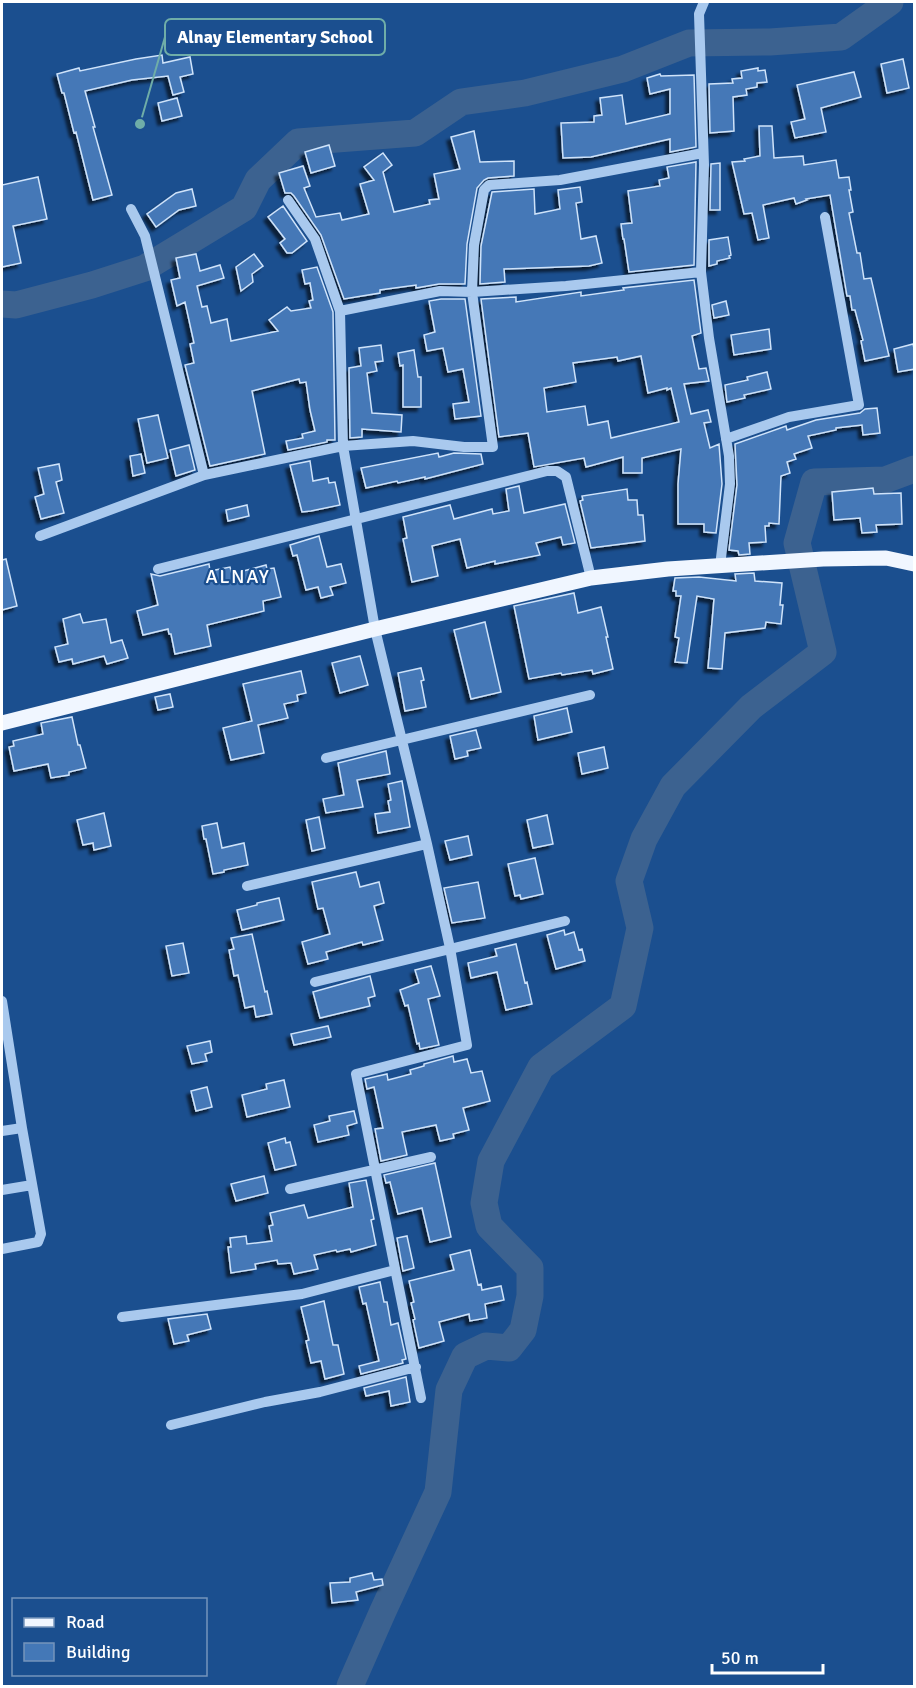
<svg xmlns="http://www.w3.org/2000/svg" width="916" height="1688" font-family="Signika,sans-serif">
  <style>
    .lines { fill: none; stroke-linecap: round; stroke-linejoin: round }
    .river { stroke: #3c6290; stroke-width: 27 }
    .building { fill: #4478b7; stroke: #cfe3fa; stroke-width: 1.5; fill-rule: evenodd; filter: url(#shadow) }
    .minor { stroke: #a9c9ee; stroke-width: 10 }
    .major { stroke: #f0f6ff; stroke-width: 15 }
    .labels { text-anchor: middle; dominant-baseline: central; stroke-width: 4.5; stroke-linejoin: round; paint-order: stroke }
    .quarter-label { font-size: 20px; letter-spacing: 1.5px; fill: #fff; stroke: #1b4f8f }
    .leader { fill: none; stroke: #6fada8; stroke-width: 2 }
    .callout-dot { fill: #6fada8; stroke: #1b4f8f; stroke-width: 2 }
    .callout { fill: #1b4f8f; stroke: #6fada8; stroke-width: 2 }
    .callout-label { font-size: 18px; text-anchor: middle; font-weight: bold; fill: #fff }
  </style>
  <defs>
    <filter id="shadow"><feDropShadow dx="-4" dy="4" stdDeviation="1.5" flood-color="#0009"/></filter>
  </defs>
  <rect width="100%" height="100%" fill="#1b4f8f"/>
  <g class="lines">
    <!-- river -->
    <path class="river" d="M2 304 16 305 92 285 145 268 244 208 258 180 298 142 415 133 461 102 525 93 623 69 689 43 770 42 841 37 890 2
      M350 1686 383 1611 438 1492 449 1390 465 1356 486 1346 509 1348 523 1330 530 1296V1268L489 1226 484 1203 491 1161 541 1067 623 1006 640 928 629 881 644 839 673 786 751 707 823 652 797 543 814 482 885 480 914 469"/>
  </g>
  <!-- building -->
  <path class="building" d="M162 55 163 63 190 57 193 74 180 77 184 92 173 95 168 76 132 80 85 91 95 127H93L112 195 93 200 76 132 74 133 64 93H62L57 74 79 68 80 71 136 59Z
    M903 59 909 88 887 93 881 64Z
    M758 68V71L765 70 767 82 757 83V87L746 89 747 95 733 97 734 131 710 133 709 84 733 83 732 79 742 78 741 71Z
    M854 72 861 97 821 108 826 132 795 138 791 122 805 119 797 85Z
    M660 74 661 76 694 75 696 147 670 152V139L591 157 563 158 561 123 594 122V116L602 115 600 98 622 95 626 124 670 114V89L650 94 647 78Z
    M177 98 182 116 162 121 158 103Z
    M759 126H772L774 158 803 156 804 165 836 160 839 178 849 177 851 190H849L853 212 849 213 857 253H860L864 279 871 278 889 356 865 361 861 341 863 340 855 310H852L850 296H847L830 195 806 199 807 200 796 204 794 198 763 205 769 238 758 240 752 213 744 214 732 162 745 161 744 159 760 156Z
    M474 131 480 162 514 161V176L488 178 484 180 477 188 467 244 465 284H439L416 288V285L380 290V293L344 299 321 235 294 196 291 193H285L279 173 303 166 310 186 304 188 316 217 340 213 342 220 369 214 360 184 374 180 364 167 383 153 392 165 383 172 394 212 430 204 429 200 439 199 434 174 460 169 451 137Z
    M329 145 335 166 311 173 305 152Z
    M696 162 694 265 629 272 624 239H623L621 224 632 223 628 191 660 186 659 180 669 178 667 167Z
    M720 163V210H710L711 164Z
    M38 177 47 219 13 226 21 263 2 267V185Z
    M580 187 582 202 576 203 581 239 596 236 602 263 589 266 504 269 505 282 480 284 481 246 492 192 534 189 535 214 560 209 558 190Z
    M192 189 196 206 179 210 156 227 147 214 176 193Z
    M283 206 307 241 292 253H287L280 243 285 239 268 217Z
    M728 237 731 255 729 256 730 258 717 261V264L709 266V240Z
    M196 254 200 271 220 265 224 278 197 286 202 307 207 306 211 323 227 319 231 341 278 331 269 320 287 307 291 311 311 308 309 301 313 300 310 283 305 284 302 270 317 267 333 312 335 440H327V442L288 450 286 441 303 438 302 434 315 431 310 410 306 382 300 383 299 379 252 391 265 454 210 466 185 365 194 363 190 344 194 343 185 302 177 306 171 280 180 278 176 258Z
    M254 254 263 266 252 274 253 282 241 291 236 267Z
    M694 280 701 333 692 336 699 369 706 368 709 381 684 384 691 414 708 410 711 422 704 423 710 448 719 444 722 484 716 533 704 532V524H678V484L681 449 642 458V473H623V457L586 467 584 458 534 467 528 433 499 437 481 299 516 297V302L581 292V296L624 290 623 288ZM641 356 648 393 667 388V390L671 388 679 422 611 438 608 421 588 425 585 406 547 412 544 388 576 382 573 363 617 357 618 361Z
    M441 299H465L481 416 455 419 453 404 469 402 463 369 448 372 443 348 427 351 424 335 435 332 429 301Z
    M726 301 729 315 714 318 712 305Z
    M769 329 771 349 734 355 731 335Z
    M913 344 915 352V369L898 372 894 349Z
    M381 345 383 361 375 362 377 371 367 373 372 413 402 415 401 432 362 429V437L350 438 349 368 361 366 359 348Z
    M414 350 418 377H421V407H403V365L400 366 398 353Z
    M767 372 771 389 744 395 745 398 727 402 725 385 748 380 747 377Z
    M877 408 880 433 863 435 862 425 836 428V430L808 436 812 448 794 454 796 459 787 462 790 473 781 476 779 524 769 523V526H765L766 542 749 543 750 554 739 555 738 551 729 550 737 485 735 444 786 426 787 430 816 420 860 413 865 409Z
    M158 415 168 458 147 463 138 419Z
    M189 445 195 470 176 476 170 450Z
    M438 453 439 457 454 453 481 454 483 464 425 479V477L398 483 397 481 366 488 361 468Z
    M141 454 145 473 133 476 130 456Z
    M310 461 313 481 328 478 329 483 335 482 340 505 311 511 302 512 290 465Z
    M59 464 62 480 56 482 64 513 41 519 35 497 44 494 38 468Z
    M519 486 524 513 565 504 575 543 563 545 561 537 536 543 540 555 495 564V561L467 568 460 539 432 546 438 576 412 582 403 539 407 538 403 517 450 505 454 519 492 509 493 514 509 511 506 489Z
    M873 488 874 494 901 493 902 524 876 525 877 532 862 533 860 518 834 520 832 492Z
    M627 489 628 500H637L638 515H643L645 541 591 548 580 501 583 500 582 496Z
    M247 505 249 516 228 521 226 510Z
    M319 536 327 567 341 564 346 583 330 587 333 595 321 598 318 587 306 590 297 555 293 556 290 545Z
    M6 559 17 606 2 610V560Z
    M209 564 210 571 230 567 232 574 266 565 267 569 274 568 281 597 263 601 264 611 207 625 211 646 175 654 171 634H169L168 629 143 635 137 611 158 605 151 574 160 576Z
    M754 573 755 581 782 583 780 605H783L781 624 766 622 765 628 725 633 722 669 708 668 714 599 697 596 687 663 675 662 679 638 675 637 681 596H676V591H673L675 578 699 577 736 581 735 574Z
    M574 593 578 613 601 607 608 637H606L613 669 593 674 592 670 562 675 561 673 529 679 514 606Z
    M80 614 83 623 106 619 111 643 122 640 128 658 107 664 104 656 73 664 72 659 59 662 55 647 68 644 63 619Z
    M485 622 501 692 471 699 454 630Z
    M360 656 368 685 340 693 332 663Z
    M421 668 424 680 421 681 426 707 405 711 398 673Z
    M301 671 306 693 297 695 298 701 284 704 288 718 258 725 264 753 231 760 223 728 252 721 243 684Z
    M170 694 173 707 158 710 155 697Z
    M567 708 572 732 538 740 534 716Z
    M72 717 78 745H80L86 768 69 772V775L51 778 48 764 14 771 9 747 14 746 13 741 43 734 41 723Z
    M476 730 481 748 467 751 468 756 455 759 450 736Z
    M604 747 608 768 582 774 578 753Z
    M386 751 390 774 357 780 363 807 326 813 323 799 344 795 338 763Z
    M402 781 410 827 378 833 375 814 390 812 388 801 391 800 388 784Z
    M104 813 111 846 94 850 93 843 83 845 77 820Z
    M547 815 553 844 533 848 527 820Z
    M319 817 325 848 312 851 306 820Z
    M217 823 222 848 244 843 248 865 224 870V872L213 874 206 839H204L202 826Z
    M468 836 472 855 450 860 445 841Z
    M535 858 543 894 521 899 520 895 515 896 508 864Z
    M356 872 360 887 379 882 384 903 374 906 383 940 363 945 362 942 326 952 328 959 308 964 302 942 330 934 323 908 318 909 312 882Z
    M478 882 485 918 452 923 444 888Z
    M279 898 284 920 242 930 237 910 257 905V903Z
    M564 930 565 935 574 932 579 950 582 949 585 961 556 969 547 935Z
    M252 934 265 992 267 991 272 1014 256 1017 254 1006 245 1008 238 975 234 976 229 950 234 949 231 938Z
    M183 943 189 973 172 976 166 946Z
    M516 944 525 983 527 982 532 1004 506 1010 497 972 471 978 468 963 497 956 495 949Z
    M431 966 440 996 428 999 439 1045 420 1049 419 1043 417 1044 408 1005 405 1006 400 990 419 983 415 970Z
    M370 976 375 996 368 998 370 1006 320 1018 313 992Z
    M328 1026 331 1037 294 1045 291 1034Z
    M210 1041 212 1052 205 1054 207 1061 192 1064 187 1046Z
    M453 1056 454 1062 467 1059 471 1073 482 1071 490 1101 463 1108 469 1130 453 1134 454 1138 440 1141 436 1125 402 1132 407 1155 381 1161 375 1129 383 1128 374 1087 367 1089 365 1079 387 1074 388 1080 411 1074 410 1070 424 1066V1064Z
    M284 1080 290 1107 247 1117 242 1095 267 1089 266 1084Z
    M207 1087 212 1107 196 1111 191 1091Z
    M354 1111 357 1123 347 1126 349 1135 318 1142 314 1125 330 1121 329 1116Z
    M285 1138 286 1143 290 1142 296 1165 275 1170 268 1143Z
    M435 1163 451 1237 430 1242 422 1208 398 1214 390 1182 386 1183 384 1175Z
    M264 1176 268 1193 236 1201 231 1184Z
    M366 1180 374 1219 371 1220 376 1245 351 1252 350 1249 337 1252 336 1250 314 1255 318 1269 294 1274 291 1263 278 1264 277 1260 255 1264 256 1269 231 1273 228 1247H231L230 1238 246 1236 247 1244 272 1241 269 1226 273 1225 270 1213 304 1205 308 1218 353 1207 349 1183Z
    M407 1236 414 1268 403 1271 397 1238Z
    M470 1250 478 1285 481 1284 482 1290 501 1286 504 1300 485 1304 487 1318 470 1321 469 1314 439 1322 444 1341 419 1348 413 1320 415 1319 411 1303 414 1302 409 1281 454 1270 450 1255Z
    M380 1282 384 1302H387L391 1325 398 1323 406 1359 402 1360 403 1363 361 1374 359 1366 379 1361 366 1303 363 1304 359 1287Z
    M324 1301 333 1345H338L344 1374 325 1379 321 1361 311 1363 306 1341 309 1340 301 1307Z
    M207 1314 211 1329 187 1335 189 1341 174 1344 168 1319Z
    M406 1377 410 1402 391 1406 389 1391 366 1396 364 1388Z
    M372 1573 374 1580 382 1579 383 1585 356 1592 358 1600 332 1603 330 1583 350 1582V1578Z"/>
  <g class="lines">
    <!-- minor -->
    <path class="minor" d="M288 200 315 239 340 311 343 446 375 629 427 844 450 948 467 1045 356 1074 421 1398
      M131 209 145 236 204 475
      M701 272 709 338 729 456 730 484 720 566
      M340 311 440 291 472 292 566 286 701 272 704 165 699 14 704 2
      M726 439 789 417 859 405 825 217
      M40 536 204 475 343 446 413 441 464 447H493L472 292 474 245 484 190 489 185 560 180 703 153
      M158 569 547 471H557L566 477 591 578
      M326 758 590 695
      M247 886 427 844
      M315 982 565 921
      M2 1001 22 1128 41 1234 38 1242 2 1249
      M2 1131 22 1128
      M290 1189 431 1157
      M2 1190 32 1185
      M122 1317 302 1294 395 1270
      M171 1425 265 1402 320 1392 416 1367"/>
    <!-- major -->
    <path class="major" d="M2 723 375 629 591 578 668 569 823 559 886 558 914 564"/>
  </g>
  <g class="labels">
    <!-- quarter labels -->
    <g class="quarter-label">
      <text x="238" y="576">ALNAY</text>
    </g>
  </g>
  <!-- callouts -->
  <path class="leader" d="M140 124L165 37"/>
  <circle class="callout-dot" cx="140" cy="124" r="6"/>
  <rect class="callout" x="165" y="19" width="220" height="36" rx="6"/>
  <g class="callout-label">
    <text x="275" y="43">Alnay Elementary School</text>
  </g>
  <!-- border -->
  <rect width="916" height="1688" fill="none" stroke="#ffffff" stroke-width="6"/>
  <!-- legend -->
  <rect x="12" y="1598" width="195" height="78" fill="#1b4f8f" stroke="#7695bc" stroke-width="1.5"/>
  <rect x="24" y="1618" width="30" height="9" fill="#f0f6ff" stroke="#7695bc" stroke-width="1.5"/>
  <text x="66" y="1628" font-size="18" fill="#ffffff">Road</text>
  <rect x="24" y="1643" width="30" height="18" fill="#4478b7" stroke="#7695bc" stroke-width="1.5"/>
  <text x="66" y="1658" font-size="18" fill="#ffffff">Building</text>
  <!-- scale -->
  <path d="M712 1664v9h111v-9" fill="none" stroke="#ffffff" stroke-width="3"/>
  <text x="721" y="1664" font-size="18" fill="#ffffff" stroke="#1b4f8f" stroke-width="4.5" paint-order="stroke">50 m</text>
</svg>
